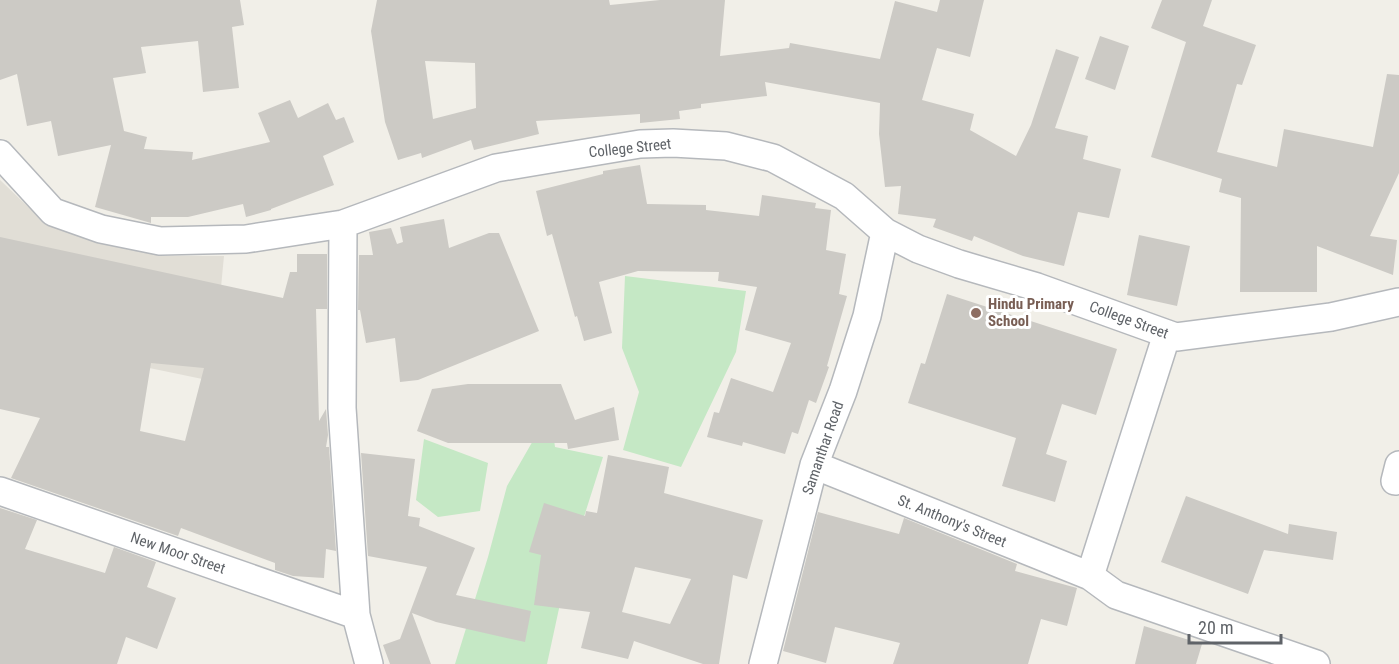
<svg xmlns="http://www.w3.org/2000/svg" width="1399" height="664" font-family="'Roboto Condensed',sans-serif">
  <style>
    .education { fill: #e1ded6 }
    .green { fill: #c5e8c5 }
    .building { fill: #cccac5; fill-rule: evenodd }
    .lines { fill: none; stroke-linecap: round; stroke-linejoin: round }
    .minor-casing { stroke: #b5b8bc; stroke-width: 30 }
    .minor { stroke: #fff; stroke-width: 27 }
    .education-dot { fill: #8d6e63; stroke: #fff; stroke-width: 2 }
    .labels { text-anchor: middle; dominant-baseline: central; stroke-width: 6; stroke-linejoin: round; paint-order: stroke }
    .street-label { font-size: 15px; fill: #5f6368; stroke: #fff }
    .education-label { font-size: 15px; font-weight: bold; fill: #785e54; stroke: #fff; text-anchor: start }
  </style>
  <rect width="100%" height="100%" fill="#f1efe8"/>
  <!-- education -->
  <path class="education" d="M0 180 44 222 163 256H224L212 381 0 337Z"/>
  <!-- green -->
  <path class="green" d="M625 276 746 291 736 352 681 467 623 450 639 392 622 348Z
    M550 411 555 447 603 457 568 567 547 664H455L488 557 507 486Z
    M424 439 488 463 480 511 438 517 416 500Z"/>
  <!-- building -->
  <path class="building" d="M0 0H240L244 25 232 27 239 88 203 92 198 41 141 47 146 73 113 78 124 131 147 137 144 149 193 152 192 160 270 142 258 113 290 100 298 118 328 103 336 120 344 117 354 142 323 156 334 185 271 209V210L246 217 243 204 188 217H151V223L95 207 111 145 58 156 51 121 27 126 17 74 0 80Z
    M377 0H609L610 5 660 0H725L720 56 789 48 790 43 880 59 895 1 937 12 940 0H984L970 57 937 48 922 100 974 114 970 130 1016 156 1031 125 1056 49 1079 57 1055 128 1088 136 1083 159 1121 169 1109 218 1078 212 1064 266 1023 256 974 236 972 241 933 227 936 219 898 214 901 186 885 187 879 134 880 103 765 82 767 96 701 104V108L679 111 680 119 640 123V114L536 121 539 134 474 150 471 140 422 158 421 153 398 160 385 122 371 31ZM425 61 475 63 476 108 433 119Z
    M1162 0H1212L1203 26 1256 45 1242 85 1237 84 1217 152 1277 167 1284 129 1373 147 1387 74 1399 75V173L1370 236 1397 240 1393 275 1317 246V292H1240L1241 198 1219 192 1222 179 1151 157 1186 42 1151 28Z
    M1100 36 1129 46 1115 90 1085 79Z
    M640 165 647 204 706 205V210L759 216 762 195 816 203 815 208 831 210 826 250 846 254 839 294 847 296 827 366 829 367 816 403 809 400 798 434 792 432 785 454 743 442 742 446 707 437 714 412 719 413 731 378 773 392 791 343 745 330 757 287 718 281 719 272 638 271 599 282 612 333 584 341 577 316 575 317 552 234 547 236 536 191 603 174V171Z
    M444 219 449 248 489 233H499L539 331 418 380 400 382 395 338 366 343 360 310H358L359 255H373L369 232 391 228 397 244 403 242 400 227Z
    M1139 235 1190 246 1177 306 1127 295Z
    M0 237 283 298 290 272H297V254H327V309H316L319 421 326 409 328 435 326 447H329L336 551 326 549 324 578 293 576 275 570V563L181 528 178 536 11 478 40 418 0 409ZM151 363 204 368 185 441 140 431Z
    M947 294 1117 349 1096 415 1062 404 1046 454 1067 461 1055 502 1002 486 1016 438 908 403 921 363 925 364Z
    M468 384H561L575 420 614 407 619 440 568 449 567 443H448L417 431 432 389Z
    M361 453 415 459 408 516 420 518 419 526 475 548 456 595 531 611 525 642 436 622 412 613 431 664H390L383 645 400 639 427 567 368 556Z
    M608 455 669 467 664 493 763 520 747 579 733 575 719 664H703L634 641 628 659 581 648 590 612 534 605 541 555 529 552 544 503 585 516 586 511 597 513ZM635 567 691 579 670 624 622 612Z
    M1186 496 1288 534 1289 524 1337 532 1333 560 1264 550 1248 594 1161 562Z
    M0 508 37 520 25 549 105 573 114 547 156 562 147 587 176 598 157 649 126 637 117 664H0Z
    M818 512 899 534 904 518 1017 564 1015 571 1077 588 1067 626 1041 619 1028 664H893L900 643 835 627 826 663 783 651Z
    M1144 626 1202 644 1196 664H1135Z"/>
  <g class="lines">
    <defs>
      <path id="minor" d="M0 154 53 212 101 229 160 241 246 239 343 224 496 168 640 144 673 143 726 146 773 158 844 196 885 232 918 249 959 264 1037 287 1176 337 1331 317 1399 302
        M343 224 342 408 356 615 369 664
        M814 465 1090 576 1116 595 1316 664
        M1395 481 1399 465
        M0 491 356 615
        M1090 576 1167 334
        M763 664 814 465 843 391 867 316 885 232"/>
    </defs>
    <!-- minor casing -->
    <use href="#minor" class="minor-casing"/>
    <!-- minor -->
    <use href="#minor" class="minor"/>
  </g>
  <!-- markers -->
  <circle class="education-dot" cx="976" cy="313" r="6"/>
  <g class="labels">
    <!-- street labels -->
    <g class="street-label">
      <text transform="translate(630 148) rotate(-6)">College Street</text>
      <text transform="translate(1129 320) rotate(20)">College Street</text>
      <text transform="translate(823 448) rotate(-71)">Samanthar Road</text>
      <text transform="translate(952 521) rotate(22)">St. Anthony's Street</text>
      <text transform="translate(178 553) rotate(19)">New Moor Street</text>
    </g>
    <!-- education labels -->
    <g class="education-label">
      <text x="988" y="304">Hindu Primary<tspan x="988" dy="17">School</tspan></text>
    </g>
  </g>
  <!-- scale -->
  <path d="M1189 634v9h92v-9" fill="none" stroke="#5f6368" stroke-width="3"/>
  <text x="1198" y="634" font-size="18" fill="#5f6368" stroke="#ffffff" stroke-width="4.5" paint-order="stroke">20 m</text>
</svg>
